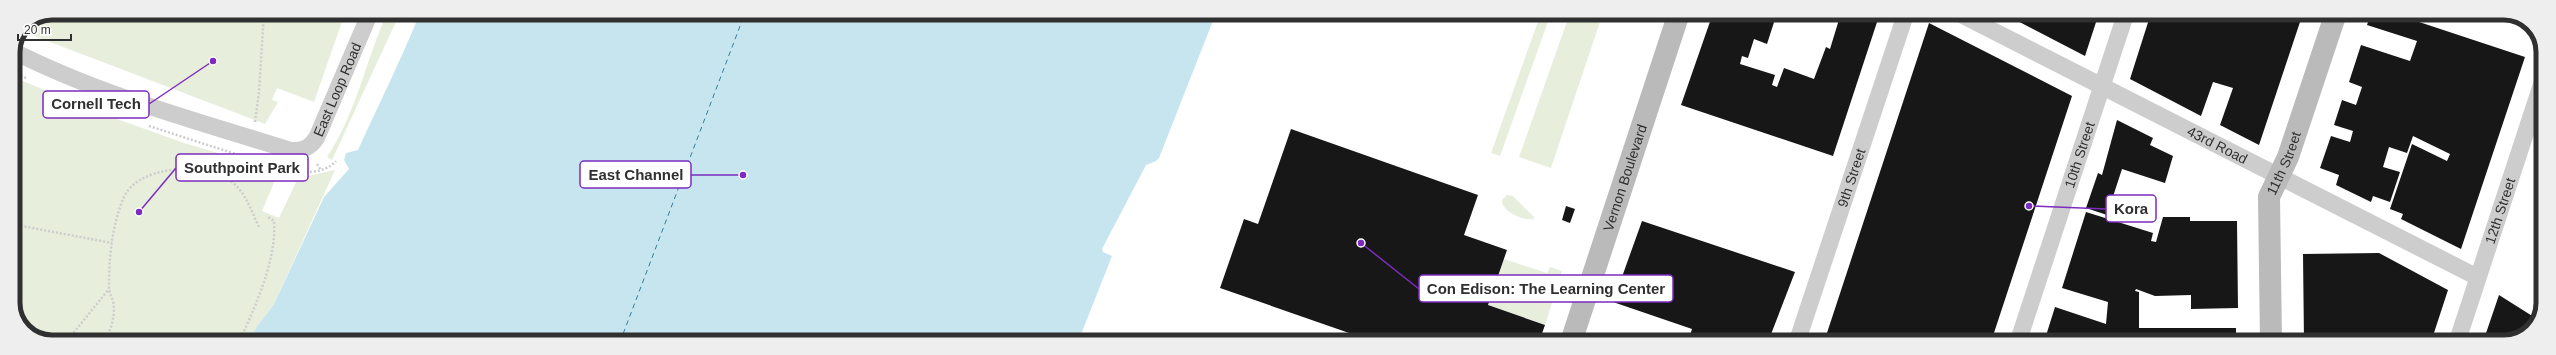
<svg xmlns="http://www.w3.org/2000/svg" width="2556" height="355" font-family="Arial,sans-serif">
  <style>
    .green { fill: #e8eedc }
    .water { fill: #c7e5ef }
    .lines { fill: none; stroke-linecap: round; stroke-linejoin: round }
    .ferry { stroke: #357f9a; stroke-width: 1; stroke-dasharray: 5 4; stroke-linecap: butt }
    .building { fill: #171717 }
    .path { stroke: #cdcdcd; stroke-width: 2.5; stroke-dasharray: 2 2; stroke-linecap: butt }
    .street { stroke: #cdcdcd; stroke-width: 17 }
    .secondary { stroke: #bababa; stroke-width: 22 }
    .labels { text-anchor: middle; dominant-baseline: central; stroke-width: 4; stroke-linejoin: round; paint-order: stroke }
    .street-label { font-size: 14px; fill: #303030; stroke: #fff }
    .rim { fill: none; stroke: #303030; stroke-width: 5 }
    .leader { fill: none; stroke: #7b2cbf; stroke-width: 1.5 }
    .callout-dot { fill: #7b2cbf; stroke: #fff; stroke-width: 1.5 }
    .callout { fill: #fff; stroke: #7b2cbf; stroke-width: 1.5 }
    .callout-label { font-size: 15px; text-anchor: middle; font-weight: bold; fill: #303030 }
  </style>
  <rect width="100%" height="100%" fill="#fff"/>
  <!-- green -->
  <path class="green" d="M52 13H345L314 102 277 88 272 100 278 102 265 124 29 34 36 19Z
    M387 13H400L332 160 327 157C356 114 366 60 387 13Z
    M1541 13H1551L1500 156 1491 153Z
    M1570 13H1603L1551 168 1519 157Z
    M13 77 106 115 184 143 232 157 275 180 262 211 279 218 298 178 335 170 274 304 256 328 249 342H47L24 331 13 308Z
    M1507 195 1513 196 1534 217V219C1523 221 1501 211 1502 200Z
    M1504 259 1547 273 1550 267 1562 271 1545 325 1488 305Z"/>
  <!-- water -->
  <path class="water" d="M420 13H1216L1159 158 1156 161 1146 165 1102 249 1103 252 1112 256 1078 342H249L256 328 274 304 324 197 349 169 344 160 346 153 358 150C379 104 401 60 420 13Z"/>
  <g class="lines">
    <!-- ferry -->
    <path class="ferry" d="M620 342 745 13"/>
  </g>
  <!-- building -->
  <path class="building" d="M1713 13H1777L1767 44 1754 39 1748 58 1742 56 1740 64 1775 75 1772 85 1777 87 1784 68 1814 79 1826 47 1830 49 1841 13H1880L1833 156 1681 105Z
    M2002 13H2099L2085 56Z
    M2151 13H2303L2259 145 2220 125 2233 88 2213 82 2201 116 2130 79Z
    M2371 13H2409L2407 18 2525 57 2461 249 2401 219 2403 214 2390 209 2412 144 2447 161 2450 154 2413 136 2407 153 2389 147 2383 167 2400 172 2390 202 2373 196 2371 202 2336 185 2339 175 2320 168 2331 136 2350 142 2353 131 2334 125 2342 100 2356 105 2362 87 2349 82 2361 45 2410 61 2417 41 2367 25Z
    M1929 23 2072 96 1991 342H1824Z
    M2117 120 2153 138 2150 145 2173 156 2165 183 2122 169 2107 215 2086 208 2098 173 2102 175Z
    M1291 129 1478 195 1464 235 1507 250 1488 305 1545 325 1539 342H1375L1220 288 1244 219 1258 224Z
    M1566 206 1575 209 1570 223 1562 220Z
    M2086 212 2153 233 2151 241 2156 242 2163 217H2190V221H2237L2238 308 2191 309V295L2155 296 2136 289 2135 291 2139 292V328H2236V342H2044L2055 307 2106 324 2108 302 2062 288Z
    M1642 221 1795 272 1768 342H1688L1692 329 1613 302Z
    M2379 253 2448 290 2431 342H2304L2303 254Z
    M2499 295 2537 319 2530 332 2504 342H2483Z"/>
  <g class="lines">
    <!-- path -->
    <path class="path" d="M13 73 26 78
      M255 122 259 92 264 13
      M149 126 288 171C303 173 325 174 336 161
      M317 164 321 170
      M13 229 22 226 112 243
      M66 342 109 289
      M104 342C111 330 116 315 113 301 111 296 109 292 109 287 109 258 112 224 124 197 139 165 201 163 228 179 245 190 251 210 259 227
      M239 342C255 307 277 260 274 221L267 216"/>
    <!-- street -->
    <g class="street">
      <path id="s1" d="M1958 13 2477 277"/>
      <path id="s2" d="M13 51C100 95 193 120 286 149 298 153 310 149 317 137L370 13"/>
      <path id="s3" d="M1797 342 1906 13"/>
      <path id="s4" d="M2018 342 2126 13"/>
      <path id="s5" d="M2457 342 2543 80"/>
    </g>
    <!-- secondary -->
    <g class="secondary">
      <path id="s6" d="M1571 342 1679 13"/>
      <path id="s7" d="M2271 342 2269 197 2288 157 2336 13"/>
    </g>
  </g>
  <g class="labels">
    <!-- street labels -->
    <g class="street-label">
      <text stroke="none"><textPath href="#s2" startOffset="378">East Loop Road</textPath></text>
      <text stroke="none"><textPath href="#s1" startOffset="291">43rd Road</textPath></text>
      <text stroke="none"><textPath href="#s4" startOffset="197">10th Street</textPath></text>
      <text stroke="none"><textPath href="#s7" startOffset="182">11th Street</textPath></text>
      <text stroke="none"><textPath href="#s6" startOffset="173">Vernon Boulevard</textPath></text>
      <text stroke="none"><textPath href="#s3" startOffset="173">9th Street</textPath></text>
      <text stroke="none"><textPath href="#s5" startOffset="138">12th Street</textPath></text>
    </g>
  </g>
  <!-- crop -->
  <path d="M0 0H2556V355H0ZM52 20H2504A32 32 0 0 1 2536 52V303A32 32 0 0 1 2504 335H52A32 32 0 0 1 20 303V52A32 32 0 0 1 52 20Z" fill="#eee" fill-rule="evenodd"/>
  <path class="rim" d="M52 20H2504A32 32 0 0 1 2536 52V303A32 32 0 0 1 2504 335H52A32 32 0 0 1 20 303V52A32 32 0 0 1 52 20Z"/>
  <!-- callouts -->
  <path class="leader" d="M213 61L149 104M139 212L176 168M743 175L691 175M2029 206L2106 209M1361 243L1419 289"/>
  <g class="callout-dot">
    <circle cx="213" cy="61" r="4"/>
    <circle cx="139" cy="212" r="4"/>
    <circle cx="743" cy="175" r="4"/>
    <circle cx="2029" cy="206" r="4"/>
    <circle cx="1361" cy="243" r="4"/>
  </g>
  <g class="callout">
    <rect x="43" y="91" width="106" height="27" rx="4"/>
    <rect x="176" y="154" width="132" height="27" rx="4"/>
    <rect x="580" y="161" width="111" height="27" rx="4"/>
    <rect x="2106" y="195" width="50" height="27" rx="4"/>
    <rect x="1419" y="275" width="254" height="27" rx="4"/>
  </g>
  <g class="callout-label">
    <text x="96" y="109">Cornell Tech</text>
    <text x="242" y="173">Southpoint Park</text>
    <text x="636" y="180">East Channel</text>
    <text x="2131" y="214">Kora</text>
    <text x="1546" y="294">Con Edison: The Learning Center</text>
  </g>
  <!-- scale -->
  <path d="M18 34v6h53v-6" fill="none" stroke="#303030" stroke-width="2"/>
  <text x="24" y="34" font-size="12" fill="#303030" stroke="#ffffff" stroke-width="3" paint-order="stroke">20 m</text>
</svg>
